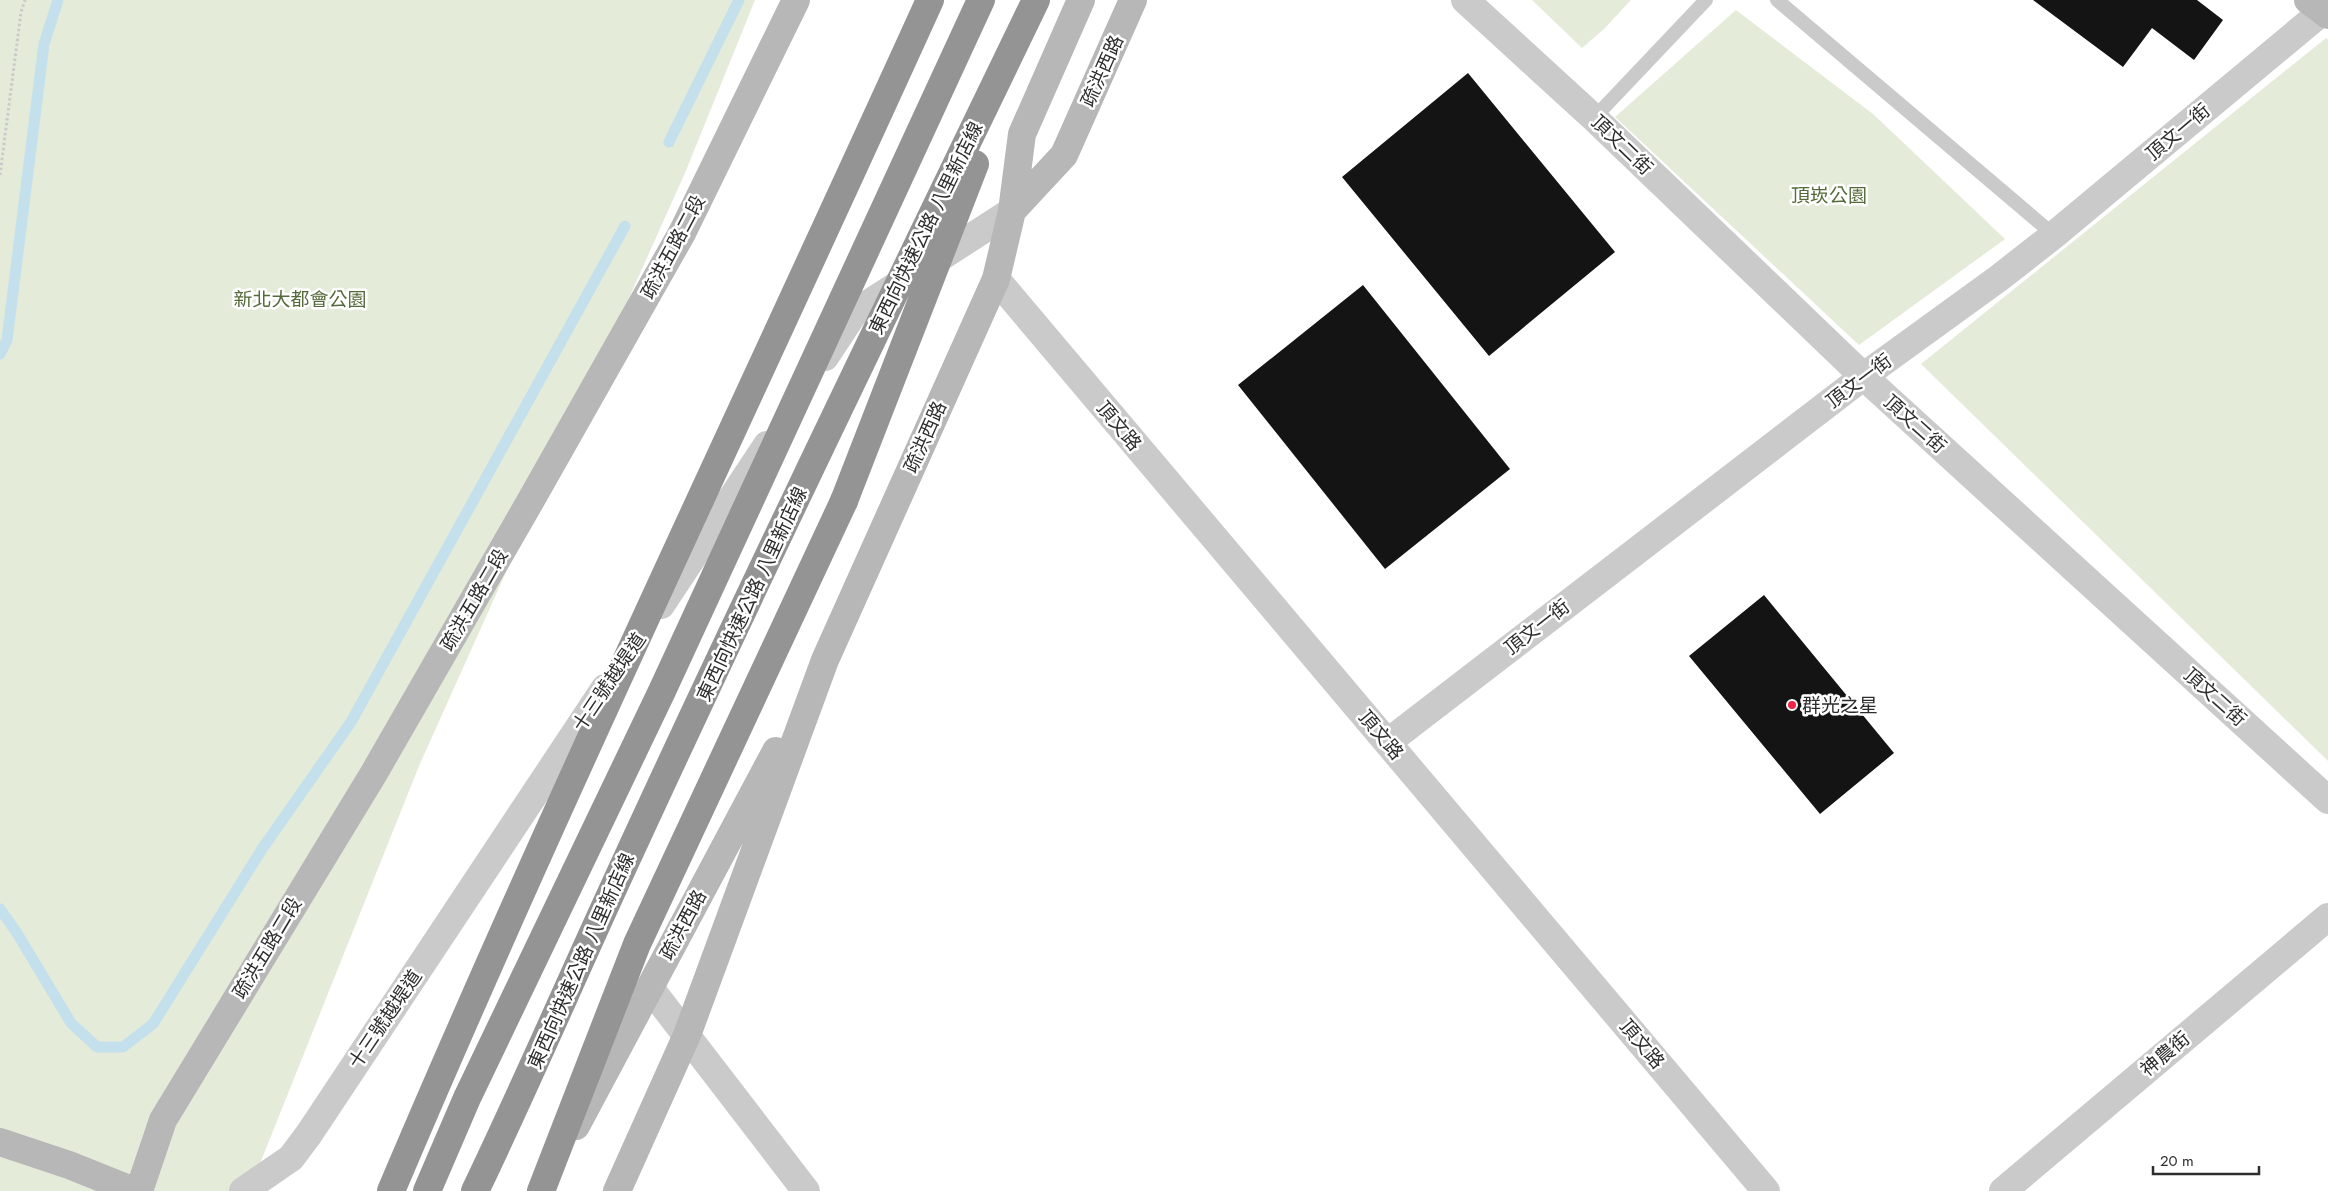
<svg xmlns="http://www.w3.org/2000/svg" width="2328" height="1191" font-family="Jost,'Noto Sans TC',sans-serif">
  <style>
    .green { fill: #e4ebd9 }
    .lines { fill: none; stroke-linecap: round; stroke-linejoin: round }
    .stream { stroke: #c4e0ed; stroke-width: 11 }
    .building { fill: #141414 }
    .path { stroke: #cacaca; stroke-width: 3; stroke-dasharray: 2.5 2.5; stroke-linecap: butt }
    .lane { stroke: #cacaca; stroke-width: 14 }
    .street { stroke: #cacaca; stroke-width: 28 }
    .secondary { stroke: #b7b7b7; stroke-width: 28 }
    .highway { stroke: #949494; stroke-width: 28 }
    .highway-bridge { stroke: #949494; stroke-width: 28 }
    .poi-dot { fill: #ee2545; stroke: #fff; stroke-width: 2 }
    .labels { text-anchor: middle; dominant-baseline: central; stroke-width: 5; stroke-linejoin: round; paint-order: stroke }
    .street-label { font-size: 19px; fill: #2d2d2d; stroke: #fff }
    .park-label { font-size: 19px; fill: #546a38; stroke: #fff }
    .poi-label { font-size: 19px; fill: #2d2d2d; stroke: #fff; text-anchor: start }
  </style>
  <rect width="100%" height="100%" fill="#fff"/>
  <!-- green -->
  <path class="green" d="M0 0H755L685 173 419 766 249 1191H0Z
    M1532 0H1631L1604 29 1582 48Z
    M1736 10 1873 114 2005 239 1859 345 1615 117Z
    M2326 38 2328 40V761L1921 364Z"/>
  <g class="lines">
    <!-- stream -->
    <path class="stream" d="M669 142 739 0
      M0 354 7 340 44 44 58 0
      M0 909 17 933 71 1023 97 1047H123L153 1024 262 849 351 722 625 226"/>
  </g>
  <!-- building -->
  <path class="building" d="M2033 0H2197L2223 20 2194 60 2152 28 2123 67Z
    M1468 73 1615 252 1489 356 1342 177Z
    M1363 285 1510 469 1385 569 1238 385Z
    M1764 595 1894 753 1820 814 1689 656Z"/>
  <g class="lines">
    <!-- path -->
    <path class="path" d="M0 175 21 12 25 0"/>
    <!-- lane -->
    <path class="lane" d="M1777 0 2054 235
      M1594 118 1706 0"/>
    <!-- street -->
    <path class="street" d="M1465 0 1594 118 1863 376 2328 800
      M996 279 1766 1191
      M825 357 854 313 1012 211
      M661 605 767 445
      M1388 742 1868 373 1999 278 2054 235 2323 11
      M650 988 806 1191
      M243 1191 291 1158 309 1134 605 688
      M2003 1191 2328 917"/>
    <!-- secondary -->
    <path class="secondary" d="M2308 0 2328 15
      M1012 211 1064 155 1133 0
      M576 1126 776 751
      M0 1142 69 1165 134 1191
      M139 1191 163 1120 374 773 531 500 682 233 796 0
      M617 1191 687 1035 825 660 996 279 1012 211 1022 134 1081 0"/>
    <!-- highway -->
    <path class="highway" d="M541 1191 637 944 844 501"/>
    <!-- highway-bridge -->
    <path class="highway-bridge" d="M844 501 975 164
      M391 1191C561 790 750 397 930 0
      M427 1191 467 1098 662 691 981 0
      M475 1191C525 1087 570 982 618 878 753 584 895 292 1036 0"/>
  </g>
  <!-- markers -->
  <circle class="poi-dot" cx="1792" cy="705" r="5"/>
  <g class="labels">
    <!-- street labels -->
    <g class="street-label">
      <text transform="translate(1102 71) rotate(-66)">疏洪西路</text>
      <text transform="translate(2178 132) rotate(-40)">頂文一街</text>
      <text transform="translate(1622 145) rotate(44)">頂文二街</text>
      <text transform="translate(926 228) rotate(-64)">東西向快速公路 八里新店線</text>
      <text transform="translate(673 247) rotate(-62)">疏洪五路二段</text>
      <text transform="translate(1859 381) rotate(-37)">頂文一街</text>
      <text transform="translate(1915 424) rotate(42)">頂文二街</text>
      <text transform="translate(1119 426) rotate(50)">頂文路</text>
      <text transform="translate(925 437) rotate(-66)">疏洪西路</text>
      <text transform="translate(752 594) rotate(-65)">東西向快速公路 八里新店線</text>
      <text transform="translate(474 600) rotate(-60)">疏洪五路二段</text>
      <text transform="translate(1537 627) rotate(-38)">頂文一街</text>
      <text transform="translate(609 682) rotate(-56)">十三號越堤道</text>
      <text transform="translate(2215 697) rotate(42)">頂文二街</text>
      <text transform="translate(1381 735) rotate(50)">頂文路</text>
      <text transform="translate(683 925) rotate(-62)">疏洪西路</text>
      <text transform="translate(267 948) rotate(-59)">疏洪五路二段</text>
      <text transform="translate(581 961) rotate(-66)">東西向快速公路 八里新店線</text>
      <text transform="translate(385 1019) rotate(-56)">十三號越堤道</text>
      <text transform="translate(1642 1044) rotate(50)">頂文路</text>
      <text transform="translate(2165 1054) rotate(-40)">神農街</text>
    </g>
    <!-- park labels -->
    <g class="park-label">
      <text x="1829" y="195">頂崁公園</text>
      <text x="300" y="299">新北大都會公園</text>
    </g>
    <!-- poi labels -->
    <g class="poi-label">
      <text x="1802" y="705">群光之星</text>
    </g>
  </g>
  <!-- scale -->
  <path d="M2153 1166v8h106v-8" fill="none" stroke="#2d2d2d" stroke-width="2.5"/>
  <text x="2160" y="1166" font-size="15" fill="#2d2d2d" stroke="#ffffff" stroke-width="4" paint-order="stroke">20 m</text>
</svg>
